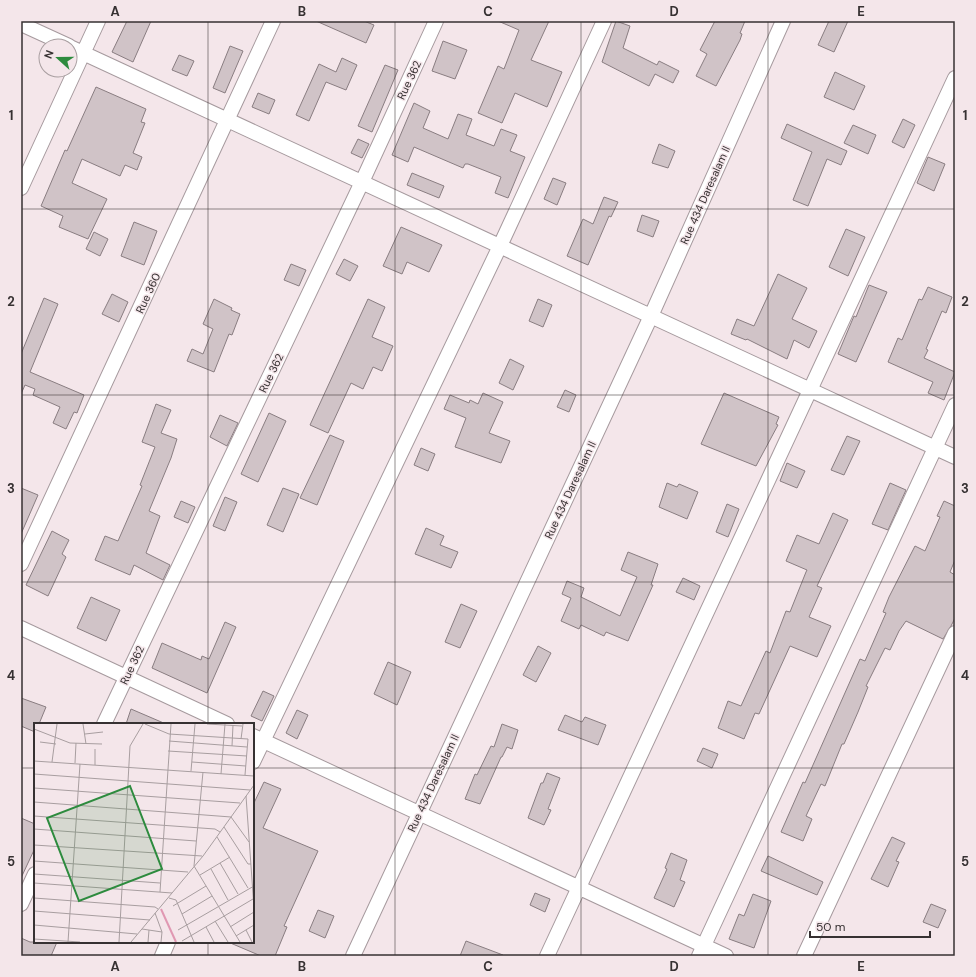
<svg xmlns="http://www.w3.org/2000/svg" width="976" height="977" font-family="'DM Sans',sans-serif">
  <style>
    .building { fill: #d0c3c7; stroke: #897d81 }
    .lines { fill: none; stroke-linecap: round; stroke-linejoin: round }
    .street-casing { stroke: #a69a9e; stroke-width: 16 }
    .street { stroke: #fff; stroke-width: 14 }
    .grid { fill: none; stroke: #363132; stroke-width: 1; stroke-opacity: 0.55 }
    .labels { text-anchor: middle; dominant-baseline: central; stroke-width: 3; stroke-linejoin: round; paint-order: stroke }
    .street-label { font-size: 11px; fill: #363132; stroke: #f4e6ea }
    .inset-river { fill: none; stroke: #e098b2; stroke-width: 2 }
    .inset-road { fill: none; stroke: #a89ea0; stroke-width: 1 }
    .view { fill: #2d8b3e; fill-opacity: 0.15; stroke: #2d8b3e; stroke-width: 2 }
    .inset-edge { fill: none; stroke: #363132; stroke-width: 2 }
    .neatline { fill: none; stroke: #363132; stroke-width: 1.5 }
    .grid-label { font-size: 13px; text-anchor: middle; font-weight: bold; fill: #363132 }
  </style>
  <rect width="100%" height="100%" fill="#f4e6ea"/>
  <!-- building -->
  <path class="building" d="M127 21H151L133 62 112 52Z
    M316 21H364L374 25 366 43Z
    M498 21H549L531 60 562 72 547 107 515 93 502 123 478 113 498 66 504 69 519 30Z
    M616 21 630 26 623 48 657 65 659 61 679 71 673 83 655 74 649 86 602 62Z
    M715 21H745L740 33 742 34 740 40 716 86 696 76 707 54 700 50Z
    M829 21H848L834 52 818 45Z
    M443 41 467 50 455 79 432 71Z
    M230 46 243 51 225 93 213 88Z
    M179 55 194 61 187 76 172 70Z
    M342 58 357 65 346 90 326 82 309 121 296 115 319 64 336 72Z
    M385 65 398 70 372 132 358 126Z
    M835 72 865 86 854 110 824 97Z
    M96 87 146 109 141 122 145 123 133 153 142 157 137 170 125 165 120 176 82 159 72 183 107 199 88 239 59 227 63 216 41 206 65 150 67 151Z
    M258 93 275 100 269 114 252 107Z
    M414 103 430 111 423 128 448 139 458 114 472 119 466 135 494 146 501 129 517 135 510 151 525 157 508 198 495 193 501 177 468 164H465L463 168 414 147 408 162 392 155Z
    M903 119 915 125 904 148 892 142Z
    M787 124 847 151 841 165 827 159 808 206 793 200 812 152 781 138Z
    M853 125 876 135 868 154 844 143Z
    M358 139 369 144 362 158 351 153Z
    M659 144 675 151 668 168 652 163Z
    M928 157 945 164 934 191 917 183Z
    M412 173 444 186 439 198 407 185Z
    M553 178 566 183 557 205 544 199Z
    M604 197 618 202 611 217 609 216 588 265 567 256 583 219 593 224Z
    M642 215 659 221 653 237 637 231Z
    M134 222 157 231 144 265 121 256Z
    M401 227 442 245 429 272 407 262 402 274 383 266Z
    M846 229 865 237 848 276 829 267Z
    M94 232 108 239 100 256 86 249Z
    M344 259 358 266 350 281 336 274Z
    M291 264 306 270 299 286 284 280Z
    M778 274 807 288 792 319 817 331 809 348 794 340 787 359 747 339 746 340 731 334 737 319 754 326Z
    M869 285 887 292 856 362 838 354 854 316 856 317Z
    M928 287 952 297 946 313 942 311 926 349 928 350 924 358 955 372 944 400 928 393 933 382 888 362 898 338 902 340 919 299 922 300Z
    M112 294 128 302 119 322 102 314Z
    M44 298 58 304 30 372 84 395 77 413 74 412 66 429 53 423 60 407 33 395 35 389 25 385 21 394V354Z
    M214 299 232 308 231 310 240 314 232 335 229 334 214 372 187 361 192 349 203 354 213 329 203 324Z
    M368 299 385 307 372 337 393 346 382 371 373 367 363 389 351 383 328 433 310 425Z
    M538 299 552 305 543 327 529 321Z
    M510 359 524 366 513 390 499 383Z
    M565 390 576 395 569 412 557 407Z
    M483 393 503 402 489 433 510 441 501 463 455 447 466 418 444 409 450 395 469 403 470 400 478 404Z
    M724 393 779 417 776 424 778 425 756 466 701 444Z
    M156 404 171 410 161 433 177 439 171 458 149 511 160 516 146 553 170 565 163 580 134 565 130 575 95 560 105 536 118 541 142 486 140 485 155 447 142 442Z
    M269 413 286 421 258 482 241 474Z
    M220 415 238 423 227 446 210 437Z
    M330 435 344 441 317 505 300 498Z
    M847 436 860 441 844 475 831 470Z
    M421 448 435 454 428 471 414 465Z
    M787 463 805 471 797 488 780 481Z
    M667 483 677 487 679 484 698 492 687 519 659 507Z
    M890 483 906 490 888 530 872 524Z
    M21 488 38 495 21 534Z
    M283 488 299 494 283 532 267 525Z
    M225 497 237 502 225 531 213 526Z
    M181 501 195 507 188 523 174 517Z
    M944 501 955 506V560L950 572 955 575V618L951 626 943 639 906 621 899 631 890 650 885 648 866 686 868 687 858 712 844 744H842L825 786 821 784 806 816 812 819 803 841 781 832 803 782 805 783 860 659 865 661 886 613 883 612 889 597 915 546 925 551 940 517 937 516Z
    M727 504 739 509 728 537 716 532Z
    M833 513 848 520 817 586 822 588 809 617 831 626 817 657 790 646 759 714 755 713 744 739 718 728 728 701 741 706 766 651 770 653 786 611 790 612 806 572 807 570 786 561 797 535 819 544Z
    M426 528 444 536 440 545 458 552 451 568 415 554Z
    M52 531 69 540 62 554 66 557 48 596 26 585Z
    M628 552 658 564 651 585H653L628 641 606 632 604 636 581 625 579 629 561 621 571 598 562 594 567 581 584 588 581 597 620 616 637 577 621 570Z
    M683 578 700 586 694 600 676 592Z
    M91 597 120 610 106 641 77 628Z
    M461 604 477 611 460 648 445 642Z
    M225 622 236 627 207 693 152 668 162 643 201 660 202 656 209 659Z
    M538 646 551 653 536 682 523 675Z
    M388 662 411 672 397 705 374 694Z
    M263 691 274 696 262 721 251 716Z
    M21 698 46 707 39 724H35V732L21 726Z
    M131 709 166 724H126Z
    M297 710 308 715 297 739 286 733Z
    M565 715 582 722 585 717 606 725 598 745 558 730Z
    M502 724 518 730 512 749 507 747 502 757H501L480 804 465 799 475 774 477 775 491 746 494 747Z
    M703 748 718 754 712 768 697 761Z
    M547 773 560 778 548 809 551 810 544 825 528 818 541 783H543Z
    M264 782 281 789 263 828 318 851 284 926 287 927 275 956H261L228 942H253V805Z
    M21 818 35 824V848L21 878Z
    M892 837 905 843 896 861 899 862 888 887 871 879Z
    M671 853 687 860 680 880 685 882 674 907 654 898 667 869 665 868Z
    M768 856 823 882 817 895 761 871Z
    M535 893 550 899 545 912 530 905Z
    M753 894 771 901 754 948 729 939 739 914 744 916Z
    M931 904 946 910 938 928 923 922Z
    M318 910 334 916 325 938 309 931Z
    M21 938 30 942H57L51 956H21Z
    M466 941 503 955 502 956H460Z"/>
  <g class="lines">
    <defs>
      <path id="street" d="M21 24 69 46
        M70 47 955 457
        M21 188 98 21
        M21 564 273 21
        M21 628 227 724
        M104 724 362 182 436 21
        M253 736 726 956
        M253 762 500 246 604 21
        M21 904 35 874
        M162 956 168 942
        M353 956 651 316 783 21
        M547 956 955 78
        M699 956 955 405
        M804 956 955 633"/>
    </defs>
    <!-- street casing -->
    <use href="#street" class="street-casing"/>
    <!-- street -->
    <use href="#street" class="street"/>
  </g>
  <!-- grid -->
  <path class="grid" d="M208 21V724M395 21V956M581 21V956M768 21V956M21 209H955M21 395H955M21 582H955M21 768H35M253 768H955M208 942V956"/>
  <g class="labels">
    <!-- street labels -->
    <g class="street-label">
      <text transform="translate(409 80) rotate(-65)">Rue 362</text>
      <text transform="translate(705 195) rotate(-66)">Rue 434 Daresalam II</text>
      <text transform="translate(148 293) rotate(-65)">Rue 360</text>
      <text transform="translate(271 373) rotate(-64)">Rue 362</text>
      <text transform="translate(570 490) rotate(-65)">Rue 434 Daresalam II</text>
      <text transform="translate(132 665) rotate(-65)">Rue 362</text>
      <text transform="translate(433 783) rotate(-65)">Rue 434 Daresalam II</text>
    </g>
  </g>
  <!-- overview -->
  <g transform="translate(34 723)">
    <rect width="220" height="220" fill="#f4e6ea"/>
    <path class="inset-river" d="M127 186 142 219"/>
    <path class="inset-road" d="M49 1 52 21M111 1 135 11 214 16 211 52M173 1 208 3M0 6 36 20 68 21M51 11 69 9M207 16 209 1M135 18 213 24M6 19 22 21M198 23 199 2M134 28 213 33M0 38 220 53M18 39 23 1M158 39 212 43M41 40 42 20M61 42V26M157 48 161 1M169 49 160 143 206 219M0 51 216 67M187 51 191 1M0 65 206 80M212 73 220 185M0 79 197 94 215 119M0 93 181 106 186 109M190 104 214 141H217M0 106 162 118M183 114 214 165M0 122 168 133M0 138 154 149M186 140 204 171M177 146 194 177M0 151 126 160M166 152 196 134M0 160 138 170M126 169 137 1M0 175 121 184 124 186M135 175 142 177 160 219M139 183 172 163M0 188 116 197M121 190 128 209 127 219M148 191 178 173M181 198 194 219M0 202 103 211M172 204 180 219M196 204 220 189M108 206 128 209M144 207 220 163M212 207 218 219M202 213 220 202M0 216 46 219M148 218 219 176M34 219 46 41M85 219 96 23 109 1M97 219 169 133 220 62M114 219 115 207"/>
    <path class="view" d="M96 63 128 146 45 178 13 95Z"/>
    <rect width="220" height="220" class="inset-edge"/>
  </g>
  <!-- border -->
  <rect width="976" height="977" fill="none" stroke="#f4e6ea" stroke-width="44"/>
  <!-- north arrow -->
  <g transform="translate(58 58) rotate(291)"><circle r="19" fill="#f4e6ea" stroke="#a89ea0"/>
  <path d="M0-3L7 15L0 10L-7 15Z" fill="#2d8b3e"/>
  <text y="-6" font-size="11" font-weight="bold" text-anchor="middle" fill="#363132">N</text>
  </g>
  <!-- scale -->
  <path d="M810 931v6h120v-6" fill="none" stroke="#363132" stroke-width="2"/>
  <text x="816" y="931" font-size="12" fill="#363132" stroke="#f4e6ea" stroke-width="3" paint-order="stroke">50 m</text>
  <rect x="22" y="22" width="932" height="933" class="neatline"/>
  <g class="grid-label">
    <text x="115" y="16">A</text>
    <text x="302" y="16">B</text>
    <text x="488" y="16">C</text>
    <text x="674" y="16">D</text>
    <text x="861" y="16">E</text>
    <text x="11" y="120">1</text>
    <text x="965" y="120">1</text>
    <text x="11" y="306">2</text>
    <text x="965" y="306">2</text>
    <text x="11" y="493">3</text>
    <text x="965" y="493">3</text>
    <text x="11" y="680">4</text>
    <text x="965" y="680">4</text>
    <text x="11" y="866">5</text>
    <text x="965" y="866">5</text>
    <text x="115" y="971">A</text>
    <text x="302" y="971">B</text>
    <text x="488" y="971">C</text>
    <text x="674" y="971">D</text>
    <text x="861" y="971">E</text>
  </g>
</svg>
